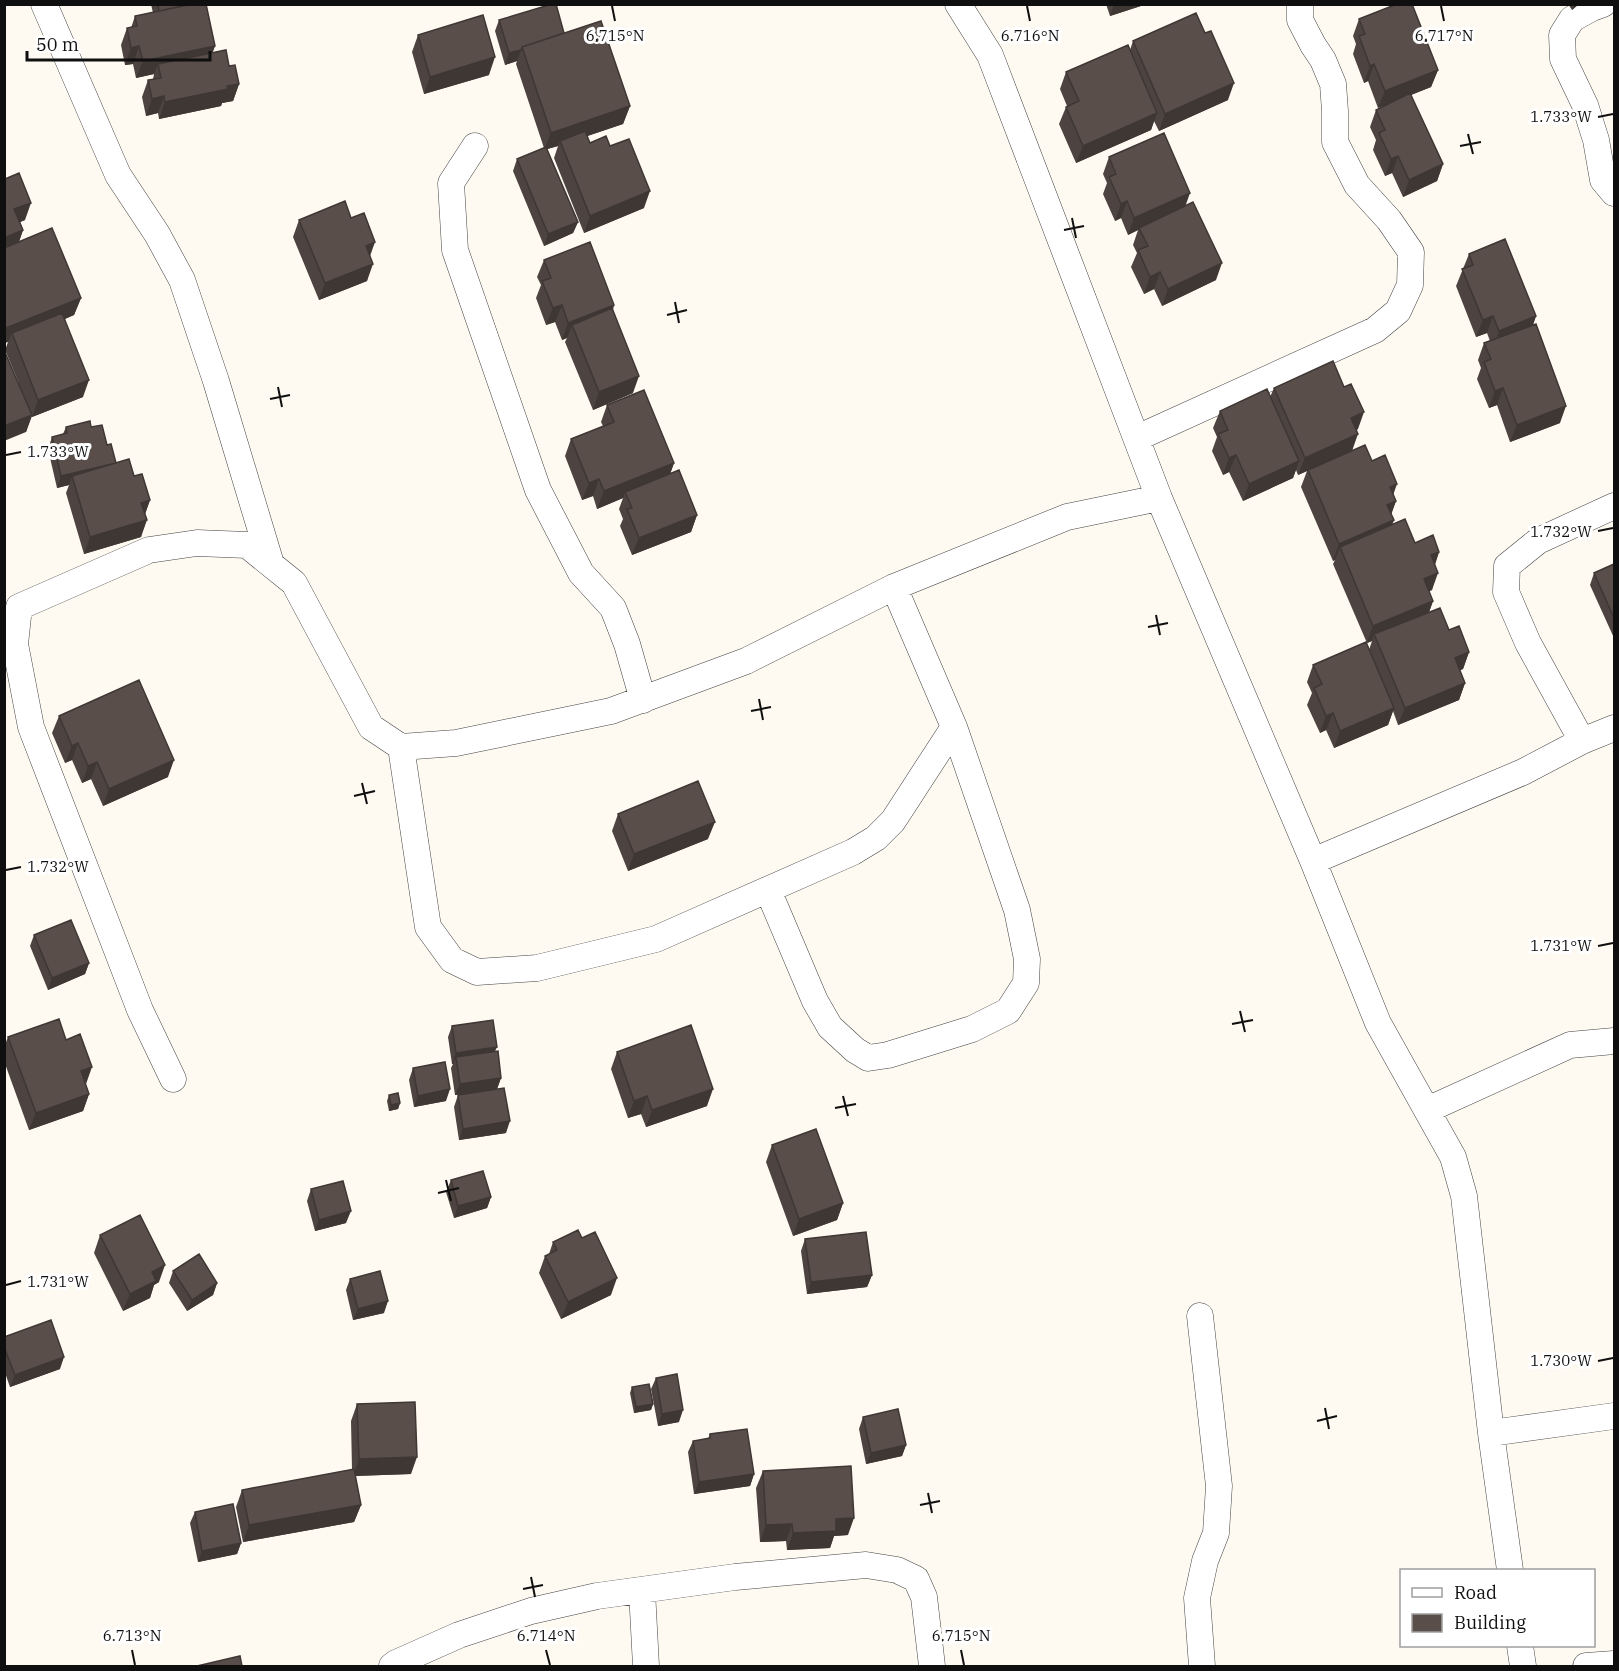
<svg xmlns="http://www.w3.org/2000/svg" width="1619" height="1671" font-family="'IBM Plex Serif',serif">
  <style>
    .lines { fill: none; stroke-linecap: round; stroke-linejoin: round }
    .street-casing { stroke: #424242; stroke-width: 27 }
    .street { stroke: #fff; stroke-width: 26 }
    .wall { fill: #4d4340 }
    .shaded-wall { fill: #3e3734 }
    .building { fill: #594e4a; stroke: #3e3734; stroke-width: 1.5 }
    .ticks { fill: none; stroke: #0f0f0f; stroke-width: 2 }
    .ticks-label { font-size: 15px; text-anchor: middle; fill: #0f0f0f; stroke: #fff; stroke-width: 6; stroke-linejoin: round; paint-order: stroke }
  </style>
  <rect width="100%" height="100%" fill="#fffaf1"/>
  <g class="lines">
    <defs>
      <path id="street" d="M44 4 118 175 157 234 182 280 216 381 271 564
        M958 4 990 55 1159 498 1313 861 1378 1023 1453 1157 1464 1196 1491 1433 1510 1570
        M1603 4 1592 8 1572 19 1562 35 1563 59 1585 105 1596 140 1603 180 1614 193
        M475 146 451 183 455 250 538 490 581 573 613 608 627 644 643 700
        M1137 438 1375 330 1398 311 1410 285 1411 252 1389 220 1357 185 1335 142V111L1333 84 1323 60 1313 45 1300 20V4
        M1582 741 1528 643 1506 592 1507 566 1538 541 1614 506
        M401 747 428 927 452 960 477 972 537 968 656 939 853 852 876 838 893 821 954 727
        M1313 861 1523 772 1582 741 1614 728
        M768 890 815 1001 830 1027 855 1050 868 1058 888 1055 972 1029 1008 1011 1026 983 1027 959 1017 910 954 727 894 587
        M173 1079 140 1010 31 727 15 644 19 607 149 550 197 543 247 545 294 583 371 727 401 747 456 743 611 711 746 661 894 587 1067 517 1159 498
        M1427 1110 1570 1045 1614 1041
        M1200 1316 1219 1486 1216 1533 1205 1561 1197 1598 1202 1666
        M1491 1433 1614 1416
        M642 1591 646 1666
        M1520 1646 1523 1666
        M392 1666 396 1663 459 1635 531 1611 597 1596 735 1577 866 1565 897 1570 916 1579 924 1597 932 1666
        M1586 1666 1614 1664"/>
    </defs>
    <!-- street casing -->
    <use href="#street" class="street-casing"/>
    <!-- street -->
    <use href="#street" class="street"/>
  </g>
  <!-- wall -->
  <path class="wall" d="M151 4H206L215 46 212 53 229 66 239 84 233 101 222 103 221 106 159 119 158 113 146 116 142 97 148 80 153 79 154 74 136 78 133 64 125 65 121 45 127 28H131L135 16 153 13Z
    M1106 4H1147L1110 16Z
    M1568 4H1579L1572 10Z
    M1359 19 1438 70 1431 87 1411 95 1443 164 1437 181 1403 197 1392 173 1385 176 1373 150 1376 140 1370 127 1376 110 1384 105 1378 108 1368 81 1364 83 1353 54 1356 44 1353 36Z
    M499 20 564 33 630 106 623 124 587 136 590 143 610 146 644 208 584 233 554 158 558 146 547 149 578 222 573 233 544 246 513 171 517 159 544 148 516 64 517 61 505 65 495 31Z
    M418 35 489 75 424 94 412 52Z
    M1133 41 1228 100 1159 131 1154 121 1151 130 1076 163 1059 124 1066 107 1067 106 1060 89 1066 72 1130 50Z
    M1109 157 1185 206 1216 280 1162 306 1154 289 1144 294 1131 267 1137 253 1133 245 1138 230 1128 235 1121 218 1115 221 1103 194 1107 183 1103 174Z
    M4 178 25 220 20 222 23 230 19 242 81 298 74 315 65 319 83 397 32 417V416L26 432 18 381 5 350 8 342 4 343Z
    M351 218 370 257 367 281 319 300 293 237 299 220Z
    M1469 254 1536 316 1533 325 1560 423 1510 442 1497 405 1489 408 1477 379 1481 368 1478 360 1484 343 1490 341 1487 333 1476 337 1456 286Z
    M544 260 614 305 613 310 633 393 593 410 565 342 567 338 562 340 555 322 546 325 536 298 541 285 537 277Z
    M1274 388 1358 429 1356 430 1352 451 1372 461 1393 495 1396 501 1391 514 1392 524 1415 543 1439 552 1435 565 1432 590 1429 591 1433 601 1429 612 1449 630 1469 652 1463 669 1460 670 1465 683 1459 700 1398 725 1393 711 1388 725 1334 748 1326 730 1320 733 1307 705 1312 693 1307 682 1313 665 1369 650 1372 641 1367 643 1333 564 1335 560 1333 561 1301 487 1307 471 1298 475 1296 470 1293 478 1243 501 1229 472 1223 475 1212 451 1217 437 1213 428 1220 411 1270 397Z
    M607 405 674 463 670 474 697 515 691 532 632 555 620 526 623 519 619 509 623 498 597 509 593 496 582 500 565 456 571 439 603 426 601 422Z
    M66 427H91L107 445 116 463 134 476 150 500 145 514 141 537 84 554 66 493 69 485 57 488 48 449 52 437 63 434Z
    M1614 564V638L1590 585 1594 573Z
    M59 716 168 777 103 806 91 779 82 783 72 760 65 763 52 733Z
    M618 814 708 839 628 871 612 831Z
    M34 935 89 963 85 974 48 990 30 946Z
    M452 1026 495 1051 501 1078 497 1089 506 1133 459 1140 454 1107 458 1095 476 1092 455 1095 451 1068 453 1064H452L448 1037Z
    M8 1037 66 1040 89 1094 83 1111 29 1130 4 1061V1047Z
    M617 1052 707 1106 646 1127 641 1114 628 1118 611 1069Z
    M413 1068 446 1101 414 1107 409 1080Z
    M389 1095 400 1103 398 1109 389 1111 387 1101Z
    M772 1145 843 1203 837 1220 793 1236 766 1162Z
    M451 1180 491 1197 487 1208 454 1218 446 1192Z
    M311 1189 346 1223 315 1231 307 1201Z
    M100 1235 159 1282 154 1285 150 1298 123 1311 94 1253Z
    M805 1239 872 1275 867 1287 807 1294 801 1251Z
    M553 1242 611 1295 561 1319 539 1273 545 1256 549 1254Z
    M173 1271 217 1283 213 1295 187 1311 169 1283Z
    M350 1279 384 1313 353 1320 346 1290Z
    M4 1337 60 1369 10 1387 4 1370Z
    M656 1378 679 1422 658 1426 651 1389Z
    M632 1387 653 1404 651 1410 634 1413 630 1393Z
    M357 1404 411 1474 355 1476 361 1505 354 1522 243 1542 236 1507 242 1490 352 1470 351 1421Z
    M863 1417 906 1445 902 1456 866 1464 859 1429Z
    M710 1434 754 1474 750 1486 694 1494 688 1452 693 1441 708 1439Z
    M763 1471 848 1535 834 1536 830 1548 787 1550 786 1541 760 1542 756 1488Z
    M195 1512 241 1543 237 1554 198 1562 190 1523Z"/>
  <!-- shaded-wall -->
  <path class="shaded-wall" d="M1114 4H1147L1110 16Z
    M1574 4H1579L1572 10Z
    M139 46 133 64 125 65 131 48Z
    M215 46 209 63 158 64 154 74 136 78 143 61Z
    M521 50 517 61 505 65 509 53Z
    M495 57 489 75 424 94 430 77Z
    M1374 64 1368 81 1364 83 1370 66Z
    M1438 70 1431 87 1378 108 1385 91Z
    M1234 83 1228 100 1159 131 1165 114Z
    M239 84 233 101 222 103 221 106 159 119 165 102Z
    M164 96 158 113 146 116 152 99Z
    M630 106 623 124 561 145 560 141 558 146 544 150 551 133Z
    M1157 113 1151 130 1076 163 1083 146Z
    M1398 156 1392 173 1385 176 1391 159Z
    M1443 164 1437 181 1403 197 1409 180Z
    M650 191 644 208 584 233 590 216Z
    M1190 193 1184 210 1139 228 1138 230 1128 235 1134 218Z
    M1127 201 1121 218 1115 221 1121 204Z
    M31 203 25 220 8 227 14 209Z
    M578 222 573 233 544 246 548 234Z
    M23 230 17 247 4 252V238Z
    M375 242 369 259 366 246Z
    M1222 263 1216 280 1162 306 1168 289Z
    M373 264 367 281 319 300 325 283Z
    M1160 272 1154 289 1144 294 1150 277Z
    M81 298 74 315 14 340 12 333 8 342 4 343V333L6 328Z
    M562 305 555 322 546 325 553 308Z
    M614 305 608 322 572 325 567 338 562 340 568 323Z
    M1493 316 1487 333 1476 337 1483 320Z
    M1536 316 1530 333 1493 348 1499 331Z
    M639 376 633 393 593 410 599 392Z
    M89 380 83 397 32 417 38 400Z
    M1503 388 1497 405 1489 408 1495 391Z
    M1566 406 1560 423 1510 442 1517 425Z
    M1364 412 1358 429 1345 436 1351 418Z
    M32 415 26 432 4 441V426Z
    M1358 434 1352 451 1298 475 1305 458Z
    M1236 455 1229 472 1223 475 1229 458Z
    M1299 461 1293 478 1243 501 1249 484Z
    M116 463 72 476 69 485 57 488 61 476Z
    M674 463 668 480 625 492 623 498 597 509 604 491Z
    M599 479 593 496 582 500 589 483Z
    M1397 484 1391 501 1390 487Z
    M150 500 144 517 141 503Z
    M1396 501 1390 518 1387 505Z
    M697 515 691 532 632 555 639 538Z
    M147 520 141 537 84 554 90 537Z
    M1394 520 1388 537 1340 547 1335 560 1333 561 1339 544Z
    M1439 552 1433 569 1431 555Z
    M1438 573 1432 590 1418 596 1424 579Z
    M1433 601 1427 618 1374 634 1372 641 1367 643 1373 626Z
    M1469 652 1463 669 1449 675 1455 658Z
    M1465 683 1459 700 1398 725 1405 708Z
    M1394 708 1388 725 1334 748 1340 731Z
    M1333 713 1326 730 1320 733 1326 716Z
    M78 743 72 760 65 763 72 746Z
    M174 760 168 777 103 806 109 789Z
    M97 762 91 779 82 783 88 766Z
    M715 822 708 839 628 871 634 854Z
    M89 963 85 974 48 990 52 978Z
    M497 1047 492 1058 456 1057 453 1064H452L456 1053Z
    M92 1067 86 1084 81 1071Z
    M501 1078 497 1089 455 1095 460 1084Z
    M450 1089 446 1101 414 1107 418 1096Z
    M713 1089 707 1106 646 1127 652 1110Z
    M89 1094 83 1111 29 1130 36 1113Z
    M647 1096 641 1114 628 1118 634 1101Z
    M400 1103 398 1109 389 1111 391 1105Z
    M510 1121 506 1133 459 1140 463 1129Z
    M491 1197 487 1208 454 1218 458 1206Z
    M843 1203 837 1220 793 1236 799 1219Z
    M351 1211 346 1223 315 1231 319 1220Z
    M165 1265 159 1282 154 1285 150 1298 123 1311 130 1294 152 1272Z
    M872 1275 867 1287 807 1294 811 1282Z
    M617 1278 611 1295 561 1319 568 1302Z
    M217 1283 213 1295 187 1311 192 1300Z
    M388 1301 384 1313 353 1320 358 1309Z
    M64 1357 60 1369 10 1387 15 1375Z
    M653 1404 651 1410 634 1413 636 1407Z
    M683 1410 679 1422 658 1426 662 1414Z
    M906 1445 902 1456 866 1464 871 1453Z
    M417 1457 411 1474 353 1476 359 1459Z
    M754 1474 750 1486 694 1494 699 1482Z
    M361 1505 354 1522 243 1542 249 1525Z
    M854 1518 848 1535 834 1536 830 1548 787 1550 793 1533 836 1519Z
    M792 1524 786 1541 760 1542 766 1525Z
    M241 1543 237 1554 198 1562 202 1551Z"/>
  <!-- building -->
  <path class="building" d="M158 4H192L159 11Z
    M192 4H206L215 46 143 61 139 46 131 48 127 28 137 26 135 16Z
    M552 4H556L564 33 522 47 521 50 509 53 499 20Z
    M1397 4H1412L1438 70 1385 91 1374 64 1370 66 1359 36 1365 34 1359 19Z
    M1196 13 1205 33 1211 31 1234 83 1165 114 1133 41Z
    M483 15 495 57 430 77 418 35Z
    M601 21 630 106 551 133 522 47Z
    M1128 45 1157 113 1083 146 1066 107 1079 101 1066 72Z
    M226 50 229 66 235 65 239 84 227 86 228 89 165 102 164 96 152 99 148 80 161 78 158 64Z
    M1410 93 1443 164 1409 180 1398 156 1391 159 1379 133 1385 130 1376 110Z
    M585 131 590 143 606 136 610 146 629 139 650 191 590 216 560 141Z
    M1164 133 1190 193 1134 218 1127 201 1121 204 1109 177 1116 174 1109 157Z
    M546 147 578 222 548 234 517 159Z
    M19 173 31 203 14 209 23 230 4 238V178L5 179Z
    M345 201 351 218 364 213 375 242 366 246 373 264 325 283 299 220Z
    M1193 202 1222 263 1168 289 1160 272 1150 277 1138 250 1148 246 1139 228Z
    M52 228 81 298 6 328 4 323V248Z
    M1505 239 1536 316 1499 331 1493 316 1483 320 1462 269 1473 265 1469 254Z
    M590 242 614 305 568 323 562 305 553 308 542 281 551 278 544 260Z
    M612 308 639 376 599 392 572 325Z
    M62 313 89 380 38 400 12 333Z
    M1536 324 1566 406 1517 425 1503 388 1495 391 1484 362 1491 359 1484 343Z
    M4 350 32 415 4 426Z
    M1333 361 1344 387 1351 384 1364 412 1351 418 1358 434 1305 458 1274 388Z
    M1267 389 1299 461 1249 484 1236 455 1229 458 1218 434 1228 430 1220 411Z
    M644 390 674 463 604 491 599 479 589 483 571 439 614 422 607 405Z
    M90 421 91 427 102 425 107 445 111 444 116 463 61 476 52 437 67 433 66 427Z
    M1365 445 1372 461 1385 455 1397 484 1390 487 1396 501 1387 505 1394 520 1339 544 1308 470Z
    M129 459 134 476 142 474 150 500 141 503 147 520 90 537 72 476Z
    M679 470 697 515 639 538 627 509 632 508 625 492Z
    M1405 519 1415 543 1433 535 1439 552 1431 555 1438 573 1424 579 1433 601 1373 626 1340 547Z
    M1614 564V618L1594 573Z
    M1440 608 1449 630 1459 626 1469 652 1455 658 1465 683 1405 708 1374 634Z
    M1366 642 1394 708 1340 731 1333 713 1326 716 1314 688 1322 684 1313 665Z
    M139 680 174 760 109 789 97 762 88 766 78 743 72 746 59 716Z
    M698 781 715 822 634 854 618 814Z
    M71 920 89 963 52 978 34 935Z
    M59 1019 66 1040 80 1034 92 1067 81 1071 89 1094 36 1113 8 1037Z
    M493 1020 497 1047 456 1053 452 1026Z
    M691 1025 713 1089 652 1110 647 1096 634 1101 617 1052Z
    M498 1051 501 1078 460 1084 456 1057Z
    M445 1062 450 1089 418 1096 413 1068Z
    M504 1088 510 1121 463 1129 458 1095Z
    M398 1093 400 1103 391 1105 389 1095Z
    M816 1129 843 1203 799 1219 772 1145Z
    M483 1171 491 1197 458 1206 451 1180Z
    M343 1181 351 1211 319 1220 311 1189Z
    M140 1215 165 1265 152 1272 156 1281 130 1294 100 1235Z
    M578 1230 582 1238 595 1232 617 1278 568 1302 545 1256 557 1250 553 1242Z
    M866 1232 872 1275 811 1282 805 1239Z
    M199 1254 217 1283 192 1300 173 1271Z
    M380 1271 388 1301 358 1309 350 1279Z
    M51 1320 64 1357 15 1375 4 1347V1337Z
    M677 1374 683 1410 662 1414 656 1378Z
    M649 1384 653 1404 636 1407 632 1387Z
    M415 1402 417 1457 359 1459 357 1404Z
    M898 1409 906 1445 871 1453 863 1417Z
    M747 1429 754 1474 699 1482 693 1441 710 1438V1434Z
    M851 1466 854 1518 836 1519V1531L793 1533 792 1524 766 1525 763 1471Z
    M354 1469 361 1505 249 1525 242 1490Z
    M233 1504 241 1543 202 1551 195 1512Z
    M240 1656 242 1666H197Z"/>
  <!-- ticks -->
  <path class="ticks" d="M612 6 615 21M1027 6 1030 21M1441 6 1444 21M1598 117 1613 114M1468 134 1473 154M1460 146 1481 142M1072 218 1076 238M1064 230 1084 226M675 302 679 323M667 315 687 310M278 387 282 407M270 399 290 395M6 455 21 452M1598 531 1613 528M1156 615 1160 635M1148 627 1168 623M759 699 763 720M751 711 771 707M362 783 367 804M354 796 375 791M6 870 21 867M1598 946 1613 943M1240 1011 1245 1032M1232 1024 1253 1020M843 1096 848 1116M835 1108 856 1104M446 1180 451 1201M438 1193 459 1188M6 1285 21 1281M1598 1361 1613 1358M1325 1408 1329 1429M1317 1421 1337 1416M928 1493 932 1513M920 1505 940 1501M531 1577 535 1597M523 1589 543 1585M132 1650 135 1665M546 1650 550 1665M961 1650 964 1665"/>
  <g class="ticks-label">
    <text x="615" y="41">6.715°N</text>
    <text x="1030" y="41">6.716°N</text>
    <text x="1444" y="41">6.717°N</text>
    <text x="1561" y="122">1.733°W</text>
    <text x="58" y="457">1.733°W</text>
    <text x="1561" y="537">1.732°W</text>
    <text x="58" y="872">1.732°W</text>
    <text x="1561" y="951">1.731°W</text>
    <text x="58" y="1287">1.731°W</text>
    <text x="1561" y="1366">1.730°W</text>
    <text x="132" y="1641">6.713°N</text>
    <text x="546" y="1641">6.714°N</text>
    <text x="961" y="1641">6.715°N</text>
  </g>
  <!-- border -->
  <rect width="1619" height="1671" fill="none" stroke="#0f0f0f" stroke-width="12"/>
  <!-- legend -->
  <rect x="1400" y="1569" width="195" height="78" fill="#ffffff" stroke="#9f9f9f" stroke-width="1.5"/>
  <rect x="1412" y="1588" width="30" height="9" fill="#ffffff" stroke="#9f9f9f" stroke-width="1.5"/>
  <text x="1454" y="1599" font-size="18" fill="#0f0f0f">Road</text>
  <rect x="1412" y="1614" width="30" height="18" fill="#594e4a" stroke="#9f9f9f" stroke-width="1.5"/>
  <text x="1454" y="1629" font-size="18" fill="#0f0f0f">Building</text>
  <!-- scale -->
  <path d="M27 51v9h183v-9" fill="none" stroke="#0f0f0f" stroke-width="3"/>
  <text x="36" y="51" font-size="18" fill="#0f0f0f" stroke="#ffffff" stroke-width="4.5" paint-order="stroke">50 m</text>
</svg>
